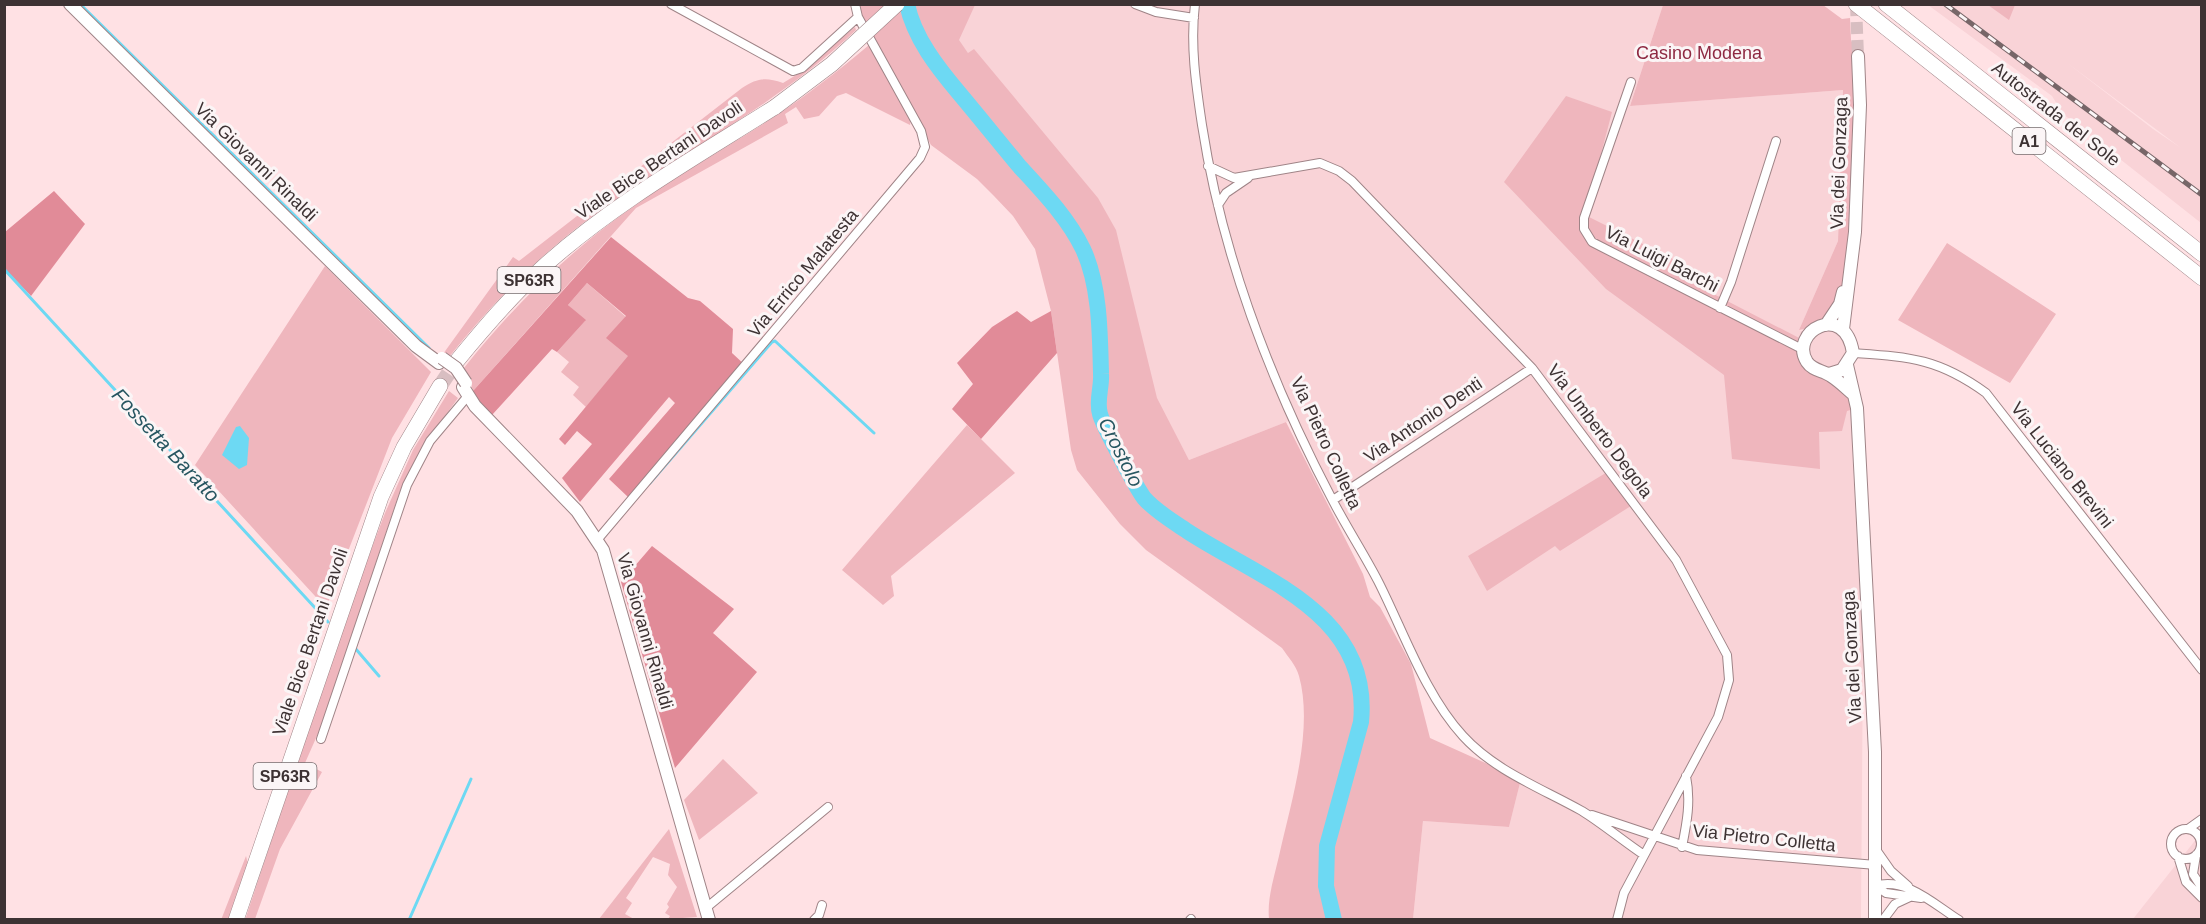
<svg xmlns="http://www.w3.org/2000/svg" width="2206" height="924" font-family="Arial,sans-serif">
  <style>
    .built { fill: #f9d3d7; fill-rule: evenodd }
    .green { fill: #efb6bd }
    .forest { fill: #e18b98 }
    .water { fill: #6dd9f3 }
    .lines { fill: none; stroke-linecap: round; stroke-linejoin: round }
    .stream { stroke: #6dd9f3; stroke-width: 3 }
    .river { stroke: #6dd9f3; stroke-width: 16 }
    .secondary-tunnel { stroke: #d8bec1; stroke-width: 12; stroke-dasharray: 12 6; stroke-linecap: butt }
    .highway-tunnel { stroke: #d8bec1; stroke-width: 15; stroke-dasharray: 15 8; stroke-linecap: butt }
    .street-casing { stroke: #9f8487; stroke-width: 10 }
    .secondary-casing { stroke: #9f8487; stroke-width: 14 }
    .highway-casing { stroke: #9f8487; stroke-width: 16 }
    .street { stroke: #fff; stroke-width: 8 }
    .secondary { stroke: #fff; stroke-width: 12 }
    .highway { stroke: #fff; stroke-width: 15 }
    .rail-casing { stroke: #776668; stroke-width: 5 }
    .rail { stroke: #fbf5f6; stroke-width: 3; stroke-dasharray: 9; stroke-linecap: butt }
    .secondary-bridge-casing { stroke: #9f8487; stroke-width: 14; stroke-linecap: butt }
    .highway-bridge-casing { stroke: #9f8487; stroke-width: 16; stroke-linecap: butt }
    .secondary-bridge { stroke: #fff; stroke-width: 12 }
    .highway-bridge { stroke: #fff; stroke-width: 15 }
    .labels { text-anchor: middle; dominant-baseline: central; stroke-width: 6; stroke-linejoin: round; paint-order: stroke }
    .shield { fill: #fbf5f6; stroke: #766c6e; stroke-width: 1.5 }
    .shield-label { font-size: 16px; font-weight: bold; fill: #3d3233 }
    .park-label { font-size: 18px; fill: #8e2942; stroke: #fbf5f6 }
    .street-label { font-size: 18px; fill: #3d3233; stroke: #fbf5f6 }
    .water-label { font-size: 20px; font-style: italic; fill: #275661; stroke: #fbf5f6 }
  </style>
  <rect width="100%" height="100%" fill="#ffe1e4"/>
  <!-- built -->
  <path class="built" d="M975 4 1663 5 1630 106 1843 90 1838 241 1799 330 1810 333 1843 329 1853 394 1852 448 1863 652 1861 919H1413L1423 821 1509 827 1521 779 1483 753 1439 703 1294 419 1189 460 1165 415 1123 368 1098 224 958 40Z
    M1928 5H2201V223L2063 114 2052 96ZM2066 62 2181 148 2153 129Z
    M2201 833V919H2133Z"/>
  <!-- green -->
  <path class="green" d="M857 5H975L959 40 968 53 974 49 1098 198 1116 230 1157 398 1189 460 1286 422 1363 574 1370 597 1380 607 1411 664 1430 738 1521 779 1509 827 1423 821 1413 919H1269C1267 898 1274 878 1279 856 1291 802 1314 730 1299 676 1296 665 1288 657 1282 648L1146 550 1120 524 1077 470 1071 450 1051 311 1035 249 1013 216 994 196 977 179 931 145 861 20Z
    M1663 5H1823L1842 19 1850 18 1851 40 1858 56 1855 232 1840 304 1817 327 1799 330 1838 241 1843 90 1630 106Z
    M1988 5H2015L2009 20Z
    M855 27 856 30C778 104 683 152 595 214 540 254 491 304 449 357L443 354 513 257 519 261 742 88C758 78 765 77 783 83L801 72Z
    M869 45 911 119 910 125 846 93 837 96 819 116 804 119 796 107 785 114 788 123 636 208 473 391 469 376 464 368C510 310 560 260 620 216 669 180 723 150 774 117 807 95 838 71 869 45Z
    M1566 96 1612 112 1585 215 1675 260 1671 272 1805 341 1807 362 1829 374 1857 408 1847 411 1842 431 1819 432 1820 469 1732 459 1724 375 1606 289 1504 182Z
    M1947 243 2056 314 2010 383 1898 320Z
    M325 266 431 372 392 438 326 608 195 465Z
    M587 283 626 317 629 356 586 407 573 395 579 387 561 372 569 362 557 352 585 321 568 305Z
    M449 391 458 398 420 451 399 494 320 729 305 763 322 772 280 849 255 919 245 920 347 614 385 513 413 450Z
    M967 425 1015 473 891 576 894 596 883 605 842 570Z
    M1609 471 1634 504 1560 551 1555 546 1487 591 1468 556Z
    M723 759 758 793 699 840 684 800Z
    M669 829 697 917 668 919 670 916 665 913 669 907 667 904 677 887 668 875 670 864 653 857 626 898 632 903 625 914 634 919H599Z
    M246 856 248 864 229 919 221 920Z"/>
  <!-- forest -->
  <path class="forest" d="M54 191 85 224 31 296 5 269V232Z
    M611 237 688 298 700 301 733 329 732 353 746 366 628 497 609 479 675 403 669 397 580 502 562 478 592 444 577 431 565 445 559 439 628 356 606 338 626 316 587 283 568 305 586 320 557 352 552 349 492 415 475 399 473 391Z
    M1017 311 1031 322 1051 311 1057 353 981 439 952 409 973 384 957 363 992 327Z
    M652 546 734 609 713 633 757 672 675 768 621 582Z"/>
  <!-- water -->
  <path class="water" d="M240 426 249 438 247 465 239 469 222 455 236 427Z"/>
  <g class="lines">
    <!-- stream -->
    <path class="stream" d="M80 4 429 348
      M4 269 328 622
      M650 483 772 342 775 341 874 433
      M355 648 379 676
      M409 920 471 779"/>
    <!-- river -->
    <path class="river" d="M907 4C914 38 938 68 959 93 980 118 1000 143 1020 167 1043 192 1068 218 1083 249 1100 285 1100 335 1101 374 1102 387 1096 401 1100 414 1103 426 1136 487 1144 498 1155 511 1174 522 1187 531 1260 579 1372 613 1361 722L1327 846 1326 886 1334 920"/>
    <!-- secondary-tunnel -->
    <path class="secondary-tunnel" d="M1856 4 1858 56"/>
    <!-- highway-tunnel -->
    <path class="highway-tunnel" d="M440 386 456 362"/>
    <defs>
      <path id="street" d="M671 4 793 71 802 68 858 17
        M1135 4 1156 12 1194 18
        M1195 4C1190 45 1196 85 1202 125 1222 255 1272 385 1333 501 1347 528 1364 554 1378 581 1403 630 1425 695 1463 736 1495 771 1541 788 1582 811 1603 824 1623 841 1644 855
        M1631 82 1584 218V229L1592 242 1804 350
        M1208 166 1234 178 1320 163 1339 171 1352 181 1532 368 1676 560 1727 655 1729 680 1718 717 1624 893 1617 920
        M1218 205 1226 193 1248 178
        M1720 308 1731 282 1776 141
        M1853 353C1909 357 1938 358 1986 393L2202 670
        M1333 500 1532 368
        M598 539 920 158 925 147 921 131 858 17 855 4
        M321 739 407 485 430 441 467 397
        M1592 815 1697 850 1876 865
        M2188 829 2202 819
        M2171 844a15 15 0 1 1 30 0a15 15 0 1 1-30 0Z
        M1682 847C1687 822 1691 801 1686 776
        M1877 851 1891 871 1908 886
        M2196 855 2193 874 2202 888
        M2178 856 2186 882 2202 898
        M1875 886C1905 876 1935 905 1959 920
        M1875 886 1886 893 1921 898
        M706 908 828 807
        M814 920 819 915 822 905
        M1190 920 1191 919
        M1883 920 1895 904 1910 897"/>
      <path id="secondary" d="M70 4 416 346 439 363
        M1826 325 1840 304 1843 292
        M1843 329 1855 232 1860 105 1858 56
        M1847 365 1857 408 1875 752V920
        M1829 374 1842 370 1853 353C1845 300 1788 332 1807 362 1813 371 1823 370 1831 376 1839 381 1846 388 1853 394
        M463 387 475 406 577 511 603 550 709 920"/>
      <path id="highway" d="M1856 4 2202 278
        M1886 4 2202 254
        M456 362C483 329 510 297 542 268 611 205 696 157 775 107
        M236 920 381 497 404 447 440 386"/>
    </defs>
    <!-- street casing -->
    <use href="#street" class="street-casing"/>
    <!-- secondary casing -->
    <use href="#secondary" class="secondary-casing"/>
    <!-- highway casing -->
    <use href="#highway" class="highway-casing"/>
    <!-- street -->
    <use href="#street" class="street"/>
    <!-- secondary -->
    <use href="#secondary" class="secondary"/>
    <!-- highway -->
    <use href="#highway" class="highway"/>
    <defs>
      <path id="rail" d="M1945 4 2202 195"/>
    </defs>
    <!-- rail casing -->
    <use href="#rail" class="rail-casing"/>
    <!-- rail -->
    <use href="#rail" class="rail"/>
    <defs>
      <path id="secondary-bridge" d="M442 358 456 368 466 383"/>
      <path id="highway-bridge" d="M775 107 832 64 897 4"/>
    </defs>
    <!-- secondary-bridge casing -->
    <use href="#secondary-bridge" class="secondary-bridge-casing"/>
    <!-- highway-bridge casing -->
    <use href="#highway-bridge" class="highway-bridge-casing"/>
    <!-- secondary-bridge -->
    <use href="#secondary-bridge" class="secondary-bridge"/>
    <!-- highway-bridge -->
    <use href="#highway-bridge" class="highway-bridge"/>
  </g>
  <g class="labels">
    <!-- shield labels -->
    <g class="shield">
      <rect x="2012.5" y="128" width="33" height="26" rx="4.5"/>
      <rect x="497.5" y="267" width="63" height="26" rx="4.5"/>
      <rect x="253.5" y="763" width="63" height="26" rx="4.5"/>
    </g>
    <g class="shield-label">
      <text x="2029" y="141">A1</text>
      <text x="529" y="280">SP63R</text>
      <text x="285" y="776">SP63R</text>
    </g>
    <!-- park labels -->
    <g class="park-label">
      <text x="1699" y="53">Casino Modena</text>
    </g>
    <!-- street labels -->
    <g class="street-label">
      <text transform="translate(2056 114) rotate(38)">Autostrada del Sole</text>
      <text transform="translate(659 160) rotate(-34)">Viale Bice Bertani Davoli</text>
      <text transform="translate(256 162) rotate(44)">Via Giovanni Rinaldi</text>
      <text transform="translate(1839 163) rotate(-88)">Via dei Gonzaga</text>
      <text transform="translate(1662 259) rotate(27)">Via Luigi Barchi</text>
      <text transform="translate(803 273) rotate(-50)">Via Errico Malatesta</text>
      <text transform="translate(1423 420) rotate(-34)">Via Antonio Denti</text>
      <text transform="translate(1600 431) rotate(53)">Via Umberto Degola</text>
      <text transform="translate(1326 443) rotate(65)">Via Pietro Colletta</text>
      <text transform="translate(2062 465) rotate(52)">Via Luciano Brevini</text>
      <text transform="translate(645 631) rotate(74)">Via Giovanni Rinaldi</text>
      <text transform="translate(310 642) rotate(-71)">Viale Bice Bertani Davoli</text>
      <text transform="translate(1852 657) rotate(-93)">Via dei Gonzaga</text>
      <text transform="translate(1764 838) rotate(6)">Via Pietro Colletta</text>
    </g>
    <!-- water labels -->
    <g class="water-label">
      <text transform="translate(166 445) rotate(47)">Fossetta Baratto</text>
      <text transform="translate(1121 452) rotate(63)">Crostolo</text>
    </g>
  </g>
  <!-- border -->
  <rect width="2206" height="924" fill="none" stroke="#3d3233" stroke-width="12"/>
</svg>
